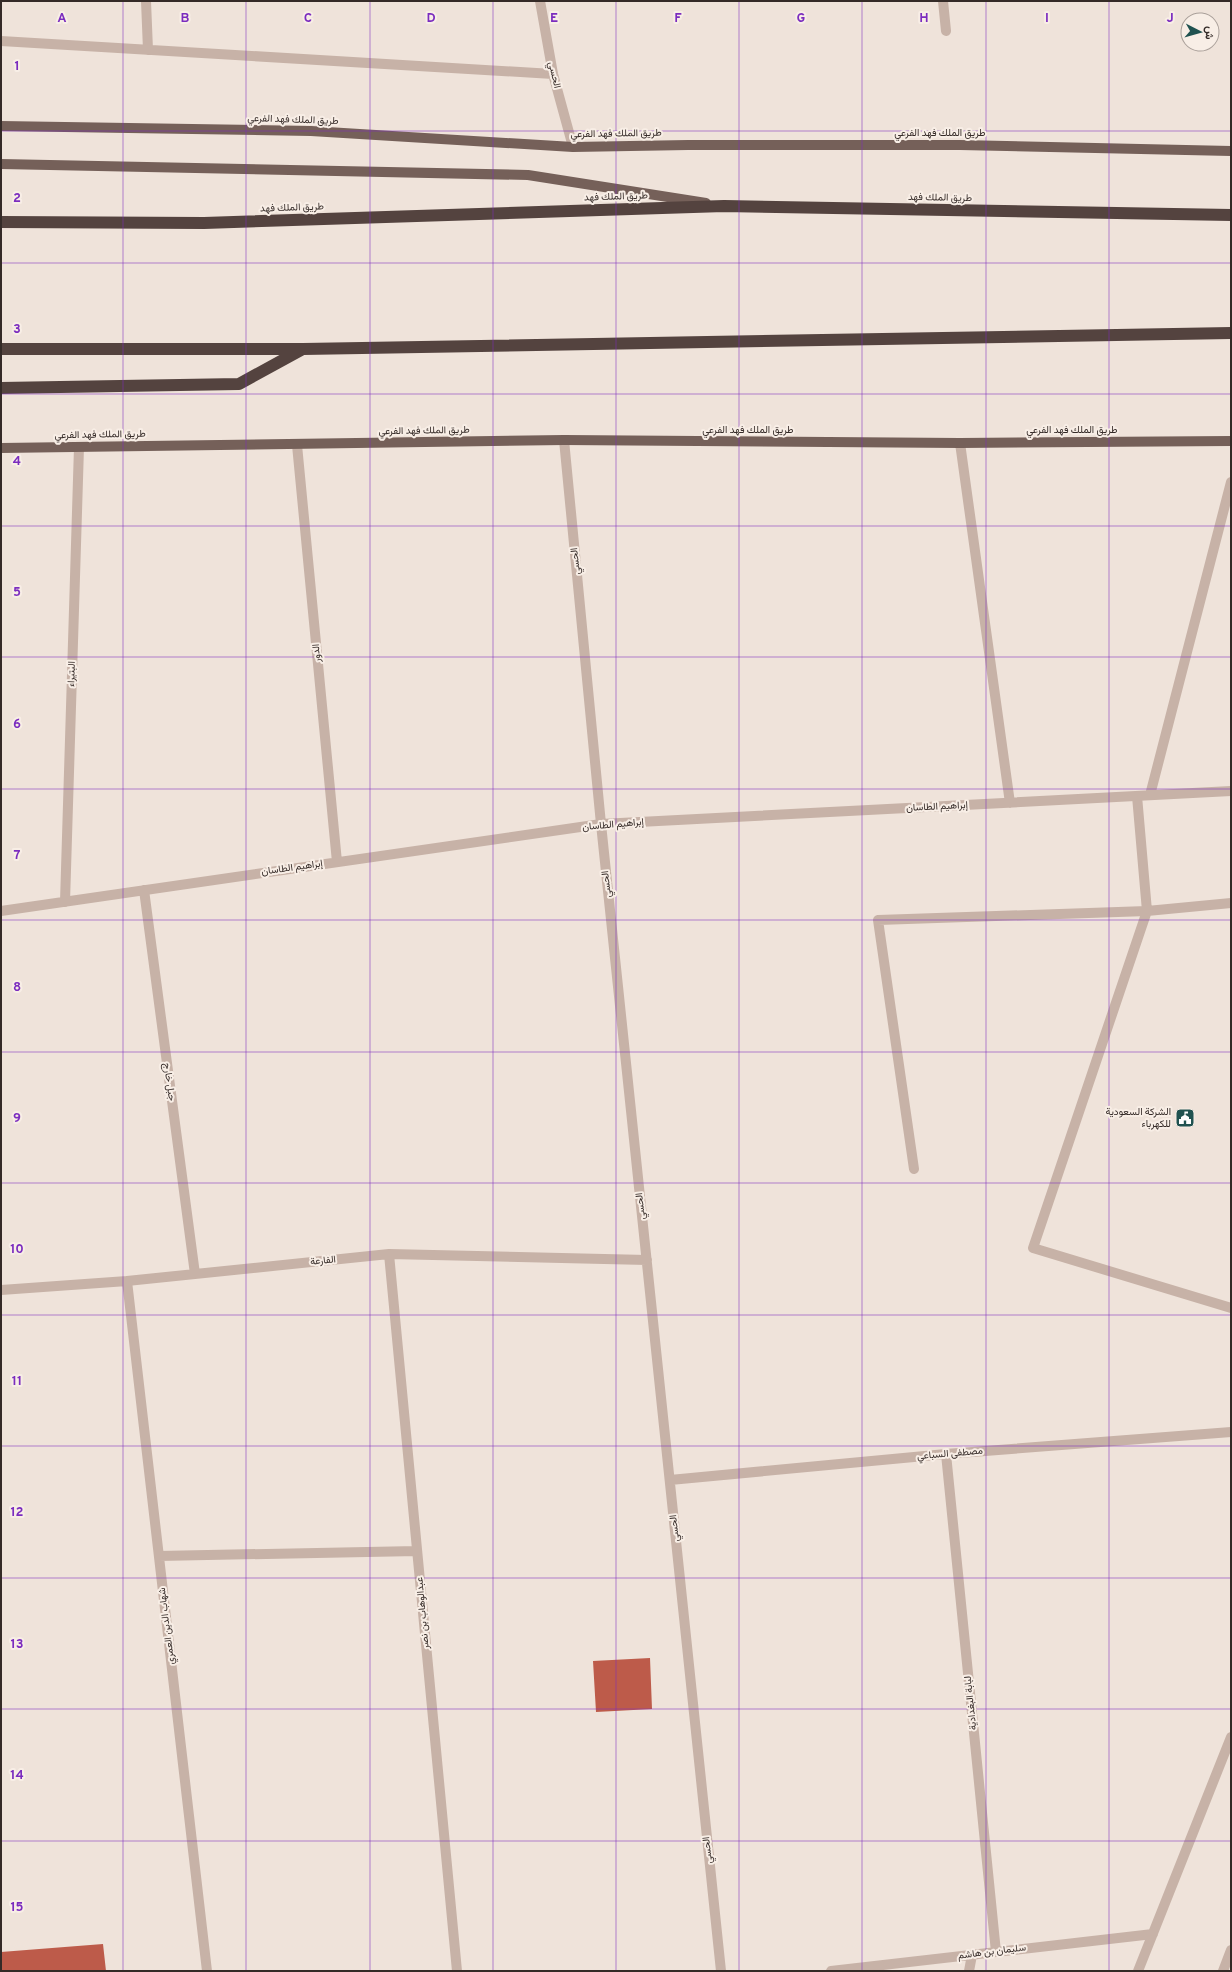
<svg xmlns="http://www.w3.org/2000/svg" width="1232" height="1972" font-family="Overpass,Vazirmatn,sans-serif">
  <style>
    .building { fill: #bd5b4a }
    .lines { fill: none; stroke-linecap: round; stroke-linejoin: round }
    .service { stroke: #c7b2a7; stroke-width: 10 }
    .minor { stroke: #c7b2a7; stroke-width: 10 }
    .primary { stroke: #756059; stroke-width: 10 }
    .motorway { stroke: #54433f; stroke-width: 12 }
    .grid { fill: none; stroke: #7b2cbf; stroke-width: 1; stroke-opacity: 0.55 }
    .labels { text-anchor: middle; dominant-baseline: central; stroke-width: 4; stroke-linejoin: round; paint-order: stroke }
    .street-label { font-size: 10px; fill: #342a27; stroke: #f8eee6 }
    .poi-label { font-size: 10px; fill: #342a27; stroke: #f8eee6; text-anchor: end }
    .grid-label { font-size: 13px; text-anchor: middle; font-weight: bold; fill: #7b2cbf; stroke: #f8eee6; stroke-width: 4; stroke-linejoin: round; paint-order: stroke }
  </style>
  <rect width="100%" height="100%" fill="#efe3da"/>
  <!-- building -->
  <path class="building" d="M650 1658 652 1709 596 1712 593 1661Z
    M103 1944 106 1971H1V1952Z"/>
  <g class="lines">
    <!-- service -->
    <path class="service" d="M943 1 946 31
      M1231 903 1147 911 1033 1248 1231 1308
      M914 1169 878 920 1147 911 1137 796"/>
    <!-- minor -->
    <path class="minor" d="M146 1 148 50
      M540 1 553 74 573 147
      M1 41 553 74
      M564 440 601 824 721 1971
      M960 443 1010 803
      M297 445 337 862
      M1150 795 1231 482
      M144 890 195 1274
      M65 902 79 447
      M1 911 601 824 1231 791
      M389 1254 457 1971
      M127 1281 207 1971
      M1 1290 127 1281 389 1254 647 1260
      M946 1454 996 1952
      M670 1480 946 1454 1231 1432
      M159 1556 417 1551
      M831 1971 1153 1934
      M969 1971 972 1955
      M1138 1971 1231 1737
      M1223 1971 1231 1950"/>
    <!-- primary -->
    <path class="primary" d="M1 126 311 131 573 147 688 145H960L1231 151
      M1 164 528 175 706 203
      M1 448 564 440 960 443 1231 441"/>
    <!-- motorway -->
    <path class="motorway" d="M1 222 204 223 724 206 1231 215
      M1 349H303L1231 333
      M1 388 239 384 301 350"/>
  </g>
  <!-- grid -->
  <path class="grid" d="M123 1V1971M246 1V1971M370 1V1971M493 1V1971M616 1V1971M739 1V1971M862 1V1971M986 1V1971M1109 1V1971M1 131H1231M1 263H1231M1 394H1231M1 526H1231M1 657H1231M1 789H1231M1 920H1231M1 1052H1231M1 1183H1231M1 1315H1231M1 1446H1231M1 1578H1231M1 1709H1231M1 1841H1231"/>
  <!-- icons -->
  <defs>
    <symbol id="civic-square" viewBox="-11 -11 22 22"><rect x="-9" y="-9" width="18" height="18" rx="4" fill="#205250" stroke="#f8eee6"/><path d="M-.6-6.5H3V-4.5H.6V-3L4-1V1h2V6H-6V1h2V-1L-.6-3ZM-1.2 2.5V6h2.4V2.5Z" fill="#fff"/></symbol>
  </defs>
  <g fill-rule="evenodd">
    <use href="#civic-square" x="1174" y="1107" width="22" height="22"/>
  </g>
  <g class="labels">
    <!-- street labels -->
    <g class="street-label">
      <text transform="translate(554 75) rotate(77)">الحسي</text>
      <text transform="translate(293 120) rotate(2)">طريق الملك فهد الفرعي</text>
      <text x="940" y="133">طريق الملك فهد الفرعي</text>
      <text transform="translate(616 134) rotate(-1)">طريق الملك فهد الفرعي</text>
      <text transform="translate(616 197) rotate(-2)">طريق الملك فهد</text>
      <text transform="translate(940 198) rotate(1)">طريق الملك فهد</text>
      <text transform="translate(292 208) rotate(-2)">طريق الملك فهد</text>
      <text x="748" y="430">طريق الملك فهد الفرعي</text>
      <text x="1072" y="430">طريق الملك فهد الفرعي</text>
      <text transform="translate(424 431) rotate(-1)">طريق الملك فهد الفرعي</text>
      <text transform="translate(100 435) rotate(-1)">طريق الملك فهد الفرعي</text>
      <text transform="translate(576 561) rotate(-96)">الحسي</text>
      <text transform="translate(317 653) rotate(-95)">الدور</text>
      <text transform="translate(72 674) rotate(-88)">البتيراء</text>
      <text transform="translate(937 807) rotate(-3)">إبراهيم الطاسان</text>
      <text transform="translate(613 825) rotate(-5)">إبراهيم الطاسان</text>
      <text transform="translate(292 868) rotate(-8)">إبراهيم الطاسان</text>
      <text transform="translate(607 884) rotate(-96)">الحسي</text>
      <text transform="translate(169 1082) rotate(82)">جبل خارج</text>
      <text transform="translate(641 1206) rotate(-96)">الحسي</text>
      <text transform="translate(323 1261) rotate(-6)">الفارعة</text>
      <text transform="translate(950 1454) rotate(-5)">مصطفى السباعي</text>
      <text transform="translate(675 1528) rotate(-96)">الحسي</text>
      <text transform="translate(423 1613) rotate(-95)">عبدالوهاب بن نصر</text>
      <text transform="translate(167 1626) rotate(-97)">شهاب الدين العمري</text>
      <text transform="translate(971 1703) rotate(-96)">لبابة البغدادية</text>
      <text transform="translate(708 1850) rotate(-96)">الحسي</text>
      <text transform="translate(992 1952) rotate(-7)">سليمان بن هاشم</text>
    </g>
    <!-- poi labels -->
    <g class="poi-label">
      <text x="1171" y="1112">الشركة السعودية<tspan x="1171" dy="12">للكهرباء</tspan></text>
    </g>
  </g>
  <g class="grid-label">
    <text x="62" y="22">A</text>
    <text x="185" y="22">B</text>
    <text x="308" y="22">C</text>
    <text x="431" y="22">D</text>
    <text x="554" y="22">E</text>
    <text x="678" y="22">F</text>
    <text x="801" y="22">G</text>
    <text x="924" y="22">H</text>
    <text x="1047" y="22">I</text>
    <text x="1170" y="22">J</text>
    <text x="17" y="70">1</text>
    <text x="17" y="202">2</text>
    <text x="17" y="333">3</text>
    <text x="17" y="465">4</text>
    <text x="17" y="596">5</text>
    <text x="17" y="728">6</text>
    <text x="17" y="859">7</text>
    <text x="17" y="991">8</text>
    <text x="17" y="1122">9</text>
    <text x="17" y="1253">10</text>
    <text x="17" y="1385">11</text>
    <text x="17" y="1516">12</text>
    <text x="17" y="1648">13</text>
    <text x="17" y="1779">14</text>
    <text x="17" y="1911">15</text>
  </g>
  <!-- border -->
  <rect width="1232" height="1972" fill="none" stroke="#342a27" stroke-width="4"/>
  <!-- north arrow -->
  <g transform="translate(1200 32) rotate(96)"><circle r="19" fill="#f8eee6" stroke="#aaa09a"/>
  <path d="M0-3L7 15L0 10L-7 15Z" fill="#205250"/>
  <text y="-6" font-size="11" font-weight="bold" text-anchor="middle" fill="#342a27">ش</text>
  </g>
</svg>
